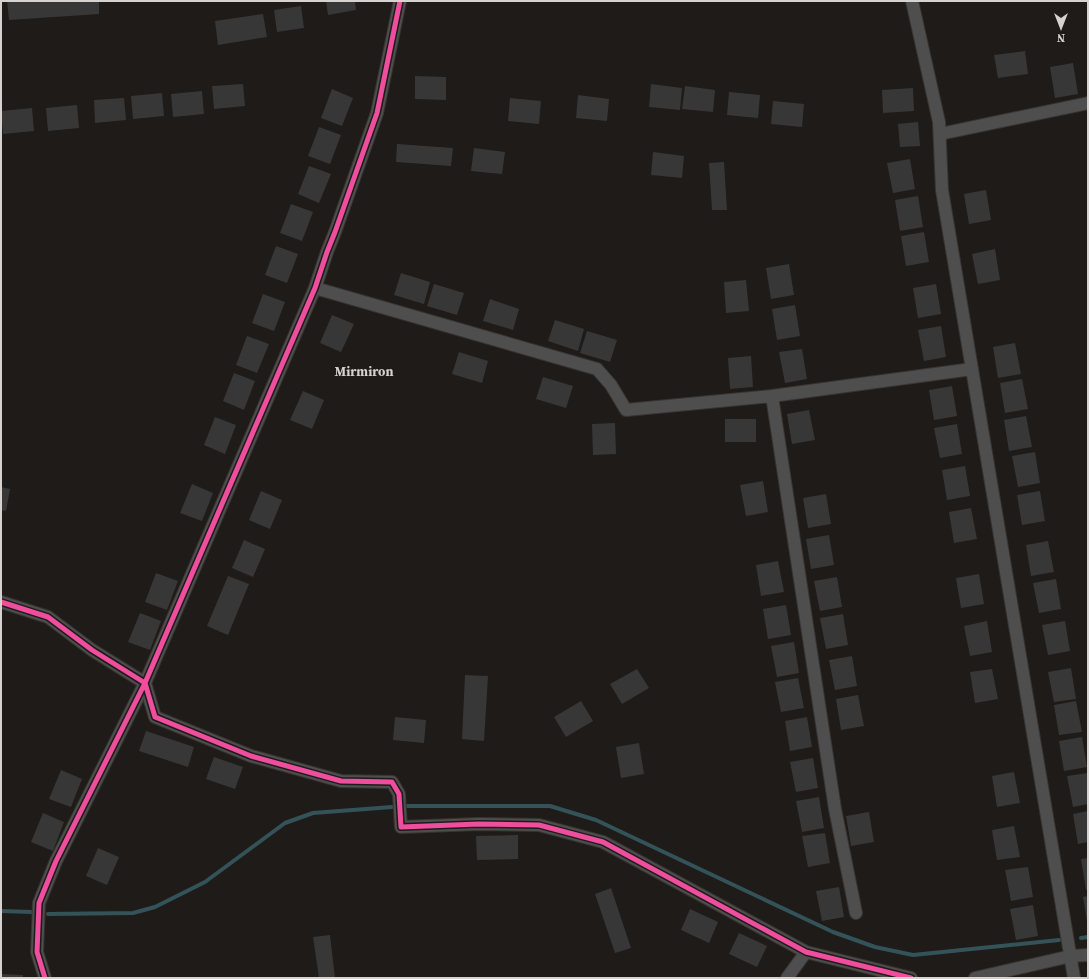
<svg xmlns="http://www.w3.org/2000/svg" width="1089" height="979" font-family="'Source Serif 4',serif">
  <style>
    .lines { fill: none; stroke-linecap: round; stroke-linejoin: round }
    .stream { stroke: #335359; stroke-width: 4 }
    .building { fill: #383737 }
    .street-casing { stroke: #373533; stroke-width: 14 }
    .street { stroke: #4f4e4e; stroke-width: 12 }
    .cycleway-casing { stroke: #1f1b18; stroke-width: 8 }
    .cycleway { stroke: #ef4d9e; stroke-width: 5 }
    .labels { text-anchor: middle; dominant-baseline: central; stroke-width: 3.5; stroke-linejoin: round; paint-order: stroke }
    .quarter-label { font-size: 13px; font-weight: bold; fill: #d6d2d0; stroke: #1f1b18 }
  </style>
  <rect width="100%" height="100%" fill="#1e1b19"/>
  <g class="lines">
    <!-- stream -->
    <path class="stream" d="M406 806H550L596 820 833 932 875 947 913 955 1059 940
      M1 911 32 912
      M48 914 133 913 155 907 205 882 285 823 313 813 392 807
      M1081 938 1088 937"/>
  </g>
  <!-- building -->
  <path class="building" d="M7 1H99V14L9 20Z
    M326 1H355L356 10 328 15Z
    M301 6 304 28 277 32 274 10Z
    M263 14 267 37 218 45 215 21Z
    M1025 51 1028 74 998 78 994 55Z
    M1073 63 1078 94 1055 98 1050 67Z
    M415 76 446 77V100L415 99Z
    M243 84 245 106 214 109 212 86Z
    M651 84 682 88 680 110 649 107Z
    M685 86 715 90 713 112 682 109Z
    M913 88 914 111 883 113 882 90Z
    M332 89 353 98 342 126 321 118Z
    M202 91 204 114 173 117 171 94Z
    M729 92 760 95 758 118 727 115Z
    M162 93 164 116 133 119 131 96Z
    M578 95 609 99 607 121 576 118Z
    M124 98 126 120 95 123 94 100Z
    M510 98 541 101 539 124 508 121Z
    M773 101 804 104 802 127 771 124Z
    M77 105 79 128 48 131 46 108Z
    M32 108 34 131 3 134 1 111Z
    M918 122 920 146 900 147 898 124Z
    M319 127 341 135 330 164 308 156Z
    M397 144 453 148 451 166 396 162Z
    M474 148 505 152 502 174 471 171Z
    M653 152 684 156 682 178 651 175Z
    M910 159 915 189 893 193 887 163Z
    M724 162 727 210H712L709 163Z
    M309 166 331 174 319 203 298 194Z
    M986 190 991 220 969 224 964 194Z
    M918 196 923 227 900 231 895 200Z
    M291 204 313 212 302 241 280 233Z
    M924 232 929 262 906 266 901 236Z
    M276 246 298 254 287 283 265 275Z
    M995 249 1000 280 978 284 972 254Z
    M789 264 794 295 771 299 766 268Z
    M401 273 430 282 424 304 394 295Z
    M746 280 749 311 726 313 724 282Z
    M434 284 464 293 457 315 427 306Z
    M936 284 941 314 918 318 913 288Z
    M263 294 285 302 274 331 252 323Z
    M490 299 519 309 513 330 483 321Z
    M795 305 800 336 777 340 772 309Z
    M332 315 354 324 341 352 320 343Z
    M555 320 584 329 578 351 548 341Z
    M941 326 946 357 924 361 918 330Z
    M587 331 617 340 610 362 580 353Z
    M247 336 269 344 257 373 236 365Z
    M1015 343 1021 374 998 378 993 347Z
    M802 349 807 379 785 383 779 352Z
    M459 352 488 361 482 383 452 374Z
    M751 356 753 387 730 389 728 358Z
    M234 373 255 381 244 410 223 401Z
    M543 377 573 386 566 408 536 399Z
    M1022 379 1028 409 1005 413 1000 383Z
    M952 386 957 416 934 420 929 390Z
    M303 391 324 400 312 429 290 420Z
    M809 410 815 440 792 444 787 414Z
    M1026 416 1032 447 1009 451 1004 420Z
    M215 417 236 425 225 454 204 445Z
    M725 419H756V442H725Z
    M615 423 616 454 593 455 592 424Z
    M957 424 962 454 940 458 934 428Z
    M1035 452 1040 483 1018 487 1012 456Z
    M965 466 970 496 947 500 942 470Z
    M763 481 768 512 746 516 740 485Z
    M192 484 213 493 202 521 180 513Z
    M1 487 10 489 6 511 1 510Z
    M261 491 282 500 270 529 249 520Z
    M1040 491 1045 521 1022 525 1017 495Z
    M826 494 831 524 808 528 803 498Z
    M971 508 977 539 954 543 949 512Z
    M829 535 834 565 811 569 806 539Z
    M244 540 265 549 253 577 232 568Z
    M1048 541 1054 572 1031 576 1026 545Z
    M778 561 784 592 761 596 756 565Z
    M156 573 178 581 167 610 145 602Z
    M979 574 984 604 961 608 956 578Z
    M228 576 249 584 228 635 207 626Z
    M837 577 842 607 820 611 814 581Z
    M1056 579 1061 609 1039 613 1033 583Z
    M786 605 791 635 768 639 763 609Z
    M140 613 161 621 150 650 128 642Z
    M843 614 848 645 826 649 820 618Z
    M987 621 992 652 970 656 964 626Z
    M1065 621 1070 651 1048 655 1042 625Z
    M794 642 799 673 777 677 771 646Z
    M852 656 857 686 835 690 829 660Z
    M1071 668 1076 699 1054 702 1048 672Z
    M637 669 649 688 622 704 610 684Z
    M992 669 998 699 975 703 970 672Z
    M465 675 488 676 484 741 462 739Z
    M798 678 804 708 781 712 775 682Z
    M858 695 864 726 841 730 836 699Z
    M581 701 593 721 566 737 554 717Z
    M1076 701 1082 732 1059 735 1054 705Z
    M395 717 426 720 424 743 393 740Z
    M807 717 812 747 790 751 785 721Z
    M146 731 194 747 188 767 139 751Z
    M1082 737 1087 767 1064 771 1059 741Z
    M639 743 644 774 621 778 616 747Z
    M214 757 243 767 235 789 206 779Z
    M813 758 818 788 796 792 790 762Z
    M61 770 82 779 71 807 49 799Z
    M1014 772 1020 803 997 807 992 776Z
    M1088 773V804L1073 807 1067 776Z
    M819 797 824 828 802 832 796 801Z
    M1088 811V842L1078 844 1073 814Z
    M869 812 874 842 851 846 846 816Z
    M43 813 64 822 53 851 31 842Z
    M1014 826 1020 857 997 860 992 830Z
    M825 833 830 863 808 867 802 836Z
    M518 835V859L477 860 476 836Z
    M98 848 119 857 107 885 86 876Z
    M1088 858V889L1086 890 1081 859Z
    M1028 867 1033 897 1011 901 1005 870Z
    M839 887 844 917 822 921 816 891Z
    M611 888 631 948 615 953 595 894Z
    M1088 896V921H1087L1083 897Z
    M1033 905 1038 936 1016 940 1010 909Z
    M690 909 718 922 709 943 681 930Z
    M739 933 767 946 757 967 729 954Z
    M330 935 335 978H319L313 937Z
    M1 974 23 975V978H1Z"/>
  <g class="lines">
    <defs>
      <path id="street" d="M912 1 939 122 942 190 1074 978
        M940 134 1088 103
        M315 288 597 369 611 385 626 410 772 396 972 369
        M772 396 835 809 856 913
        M1 602 48 617 92 650 145 683 155 717 251 756 341 781 392 782 399 794 401 827 479 824 539 825 603 842 806 952 911 978
        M45 978 37 952 39 903 56 861 145 683 315 288 327 252 335 232 377 113 400 1
        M787 978 806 952
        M975 978 1071 956 1088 955"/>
    </defs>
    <!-- street casing -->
    <use href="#street" class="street-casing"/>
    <!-- street -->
    <use href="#street" class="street"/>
    <defs>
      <path id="cycleway" d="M1 602 48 617 92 650 145 683 155 717 251 756 341 781 392 782 399 794 401 827 479 824 539 825 603 842 806 952 911 978
        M45 978 37 952 39 903 56 861 145 683 315 288 327 252 335 232 377 113 400 1"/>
    </defs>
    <!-- cycleway casing -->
    <use href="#cycleway" class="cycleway-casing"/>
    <!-- cycleway -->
    <use href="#cycleway" class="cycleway"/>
  </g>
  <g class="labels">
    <!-- quarter labels -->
    <g class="quarter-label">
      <text x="364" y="371">Mirmiron</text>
    </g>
  </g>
  <!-- border -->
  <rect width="1089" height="979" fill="none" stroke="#d6d2d0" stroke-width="4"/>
  <!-- north arrow -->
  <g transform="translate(1061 28) rotate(180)" stroke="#1f1b18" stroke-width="3" paint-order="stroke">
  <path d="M0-3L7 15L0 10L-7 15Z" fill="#d6d2d0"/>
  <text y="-6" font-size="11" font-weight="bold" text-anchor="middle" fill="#d6d2d0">N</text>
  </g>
</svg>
